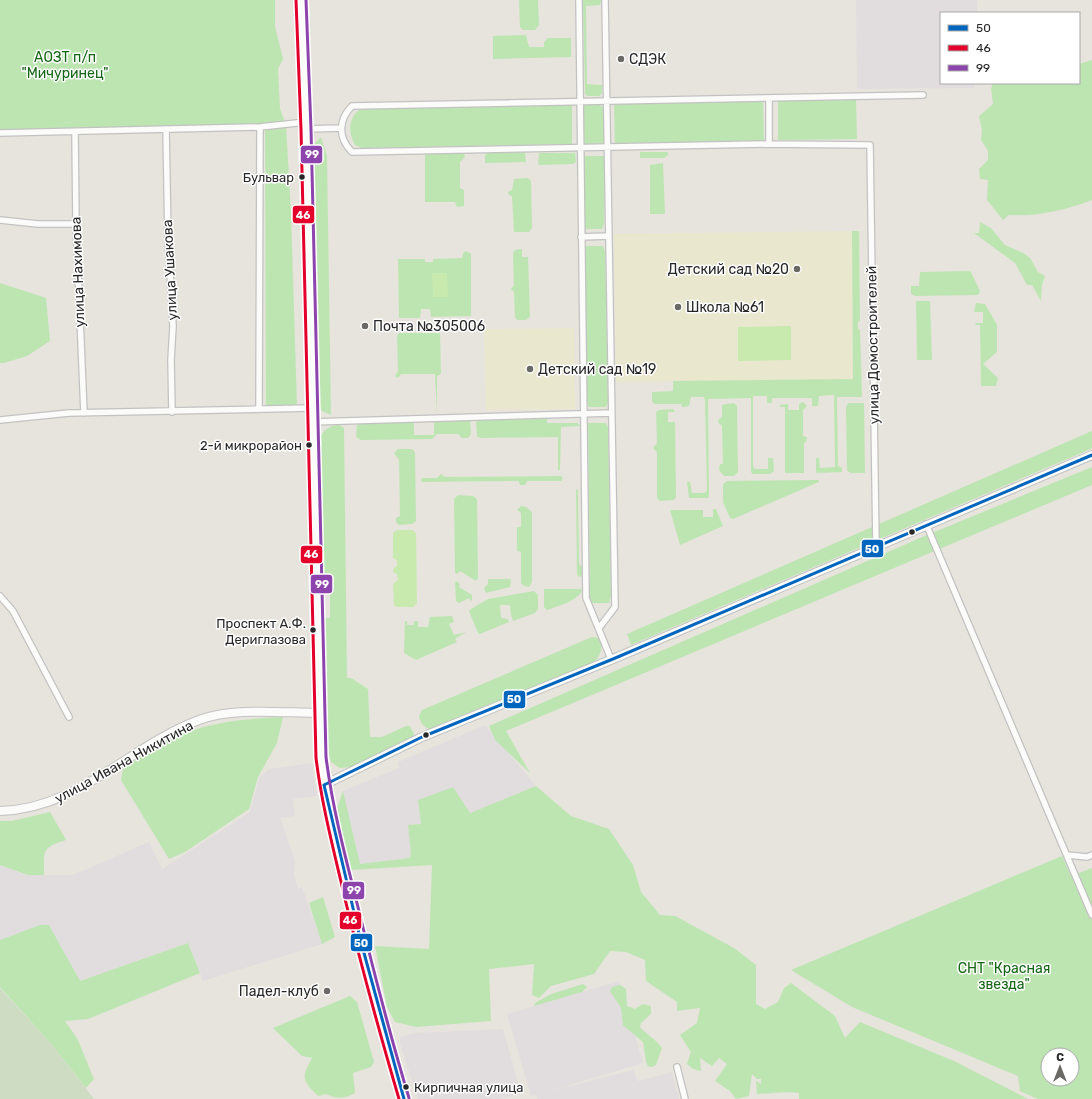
<svg xmlns="http://www.w3.org/2000/svg" width="1092" height="1099" font-family="Rubik,sans-serif">
  <style>
    .industrial { fill: #e1dddf }
    .education { fill: #eae7cf }
    .green { fill: #bde5b2; fill-rule: evenodd }
    .cemetery { fill: #cddcc2 }
    .pitch { fill: #c8eaaf }
    .lines { fill: none; stroke-linecap: round; stroke-linejoin: round }
    .street-casing { stroke: #c3c2c2; stroke-width: 8 }
    .secondary-casing { stroke: #c3c2c2; stroke-width: 10 }
    .street { stroke: #fbfbfa; stroke-width: 5.5 }
    .secondary { stroke: #fbfbfa; stroke-width: 8 }
    .bus-1-casing { stroke: #fff; stroke-width: 6 }
    .bus-2-casing { stroke: #fff; stroke-width: 6 }
    .bus-3-casing { stroke: #fff; stroke-width: 6 }
    .bus-1 { stroke: #0065bd; stroke-width: 3 }
    .bus-2 { stroke: #e4002b; stroke-width: 3 }
    .bus-3 { stroke: #8e44ad; stroke-width: 3 }
    .poi-dot { fill: #6a6966; stroke: #fff; stroke-width: 1.5 }
    .bus-dot { fill: #272727; stroke: #fff; stroke-width: 1.5 }
    .labels { text-anchor: middle; dominant-baseline: central; stroke-width: 3; stroke-linejoin: round; paint-order: stroke }
    .bus-label { font-size: 13px; fill: #272727; stroke: #fff; text-anchor: end }
    .park-label { font-size: 14px; fill: #156615; stroke: #fff }
    .poi-label { font-size: 14px; fill: #272727; stroke: #fff; text-anchor: start }
    .street-label { font-size: 14px; fill: #272727; stroke: #fff }
    .line-badge { stroke: #fff; stroke-width: 1.5 }
    .badge-label { font-size: 11px; text-anchor: middle; font-weight: bold; fill: #fff }
  </style>
  <rect width="100%" height="100%" fill="#e6e4dc"/>
  <!-- industrial -->
  <path class="industrial" d="M856 0H977V13H941V83H975L974 88 857 89Z
    M485 725 536 786 470 813 418 800 421 824 408 825 411 854 410 858 359 864 343 791 399 768 398 762Z
    M312 763 317 796 293 799 295 816 280 818 295 861 294 873 298 889 302 887 322 944 203 981 188 943 79 981 49 925H40L0 940V865L27 875H73L149 842 162 869 250 812 259 778 269 769Z
    M619 981 643 1063 550 1091 633 1070 638 1081 672 1072 679 1099H537L536 1095 531 1096 507 1014Z
    M503 1029 521 1094 499 1099H418L400 1044V1037L414 1033Z"/>
  <!-- education -->
  <path class="education" d="M852 231 853 379 616 382 614 234Z
    M574 328 575 409 486 410 484 329Z"/>
  <!-- green -->
  <path class="green" d="M0 0H275V27L283 59 278 69 280 109 286 125 291 213 297 407H266L265 124 0 131Z
    M519 0H538L539 25 535 30H523L520 27Z
    M583 0H601L600 5 586 6 587 84 602 85V93L599 96H587L585 94Z
    M526 35 529 47H544V42L548 38H571V57L493 59V36Z
    M1092 60V200C1065 210 1037 217 1009 215L1003 220 987 200 988 180 980 179 979 169 988 160V151L981 140 982 130 979 116 993 104 991 89 993 83H1079V64Z
    M856 100 857 139 778 140V101Z
    M763 101 764 141 615 143 614 104Z
    M572 105V144L362 148 355 145C348 133 348 116 361 109Z
    M585 105H600L604 109 605 139 603 143 586 144 582 141V107Z
    M321 137 327 156 331 415 322 411 316 402 310 153 312 146Z
    M460 152 464 154 465 157 460 162V188L464 190V206L457 207 455 202H425V153Z
    M488 152H525L526 162 485 163V155Z
    M640 152H668V155L664 158H640Z
    M539 153H575L576 162 573 164 538 165Z
    M582 156H604V224L602 229H585L584 228Z
    M663 163 665 214H650V165Z
    M528 178 531 181 532 228 529 232H514L512 196 509 195 508 192 512 190 514 179Z
    M980 222 991 228 1005 245 1023 253 1030 258 1038 272 1045 276 1042 285 1041 301 1032 285H1027L1015 263 974 233H979Z
    M852 231H859L860 321 858 322V329L860 330 862 397H837L838 466 842 468V472L816 473V458H819L820 468 835 467 834 395 819 396 818 406H812V398H772V403H767V396H753V466L755 469H768V458H773L774 471 770 474H752L751 471V398L708 399 709 496 708 498H689L687 482H690L692 493H705L707 490 705 400 704 397H691L689 406 682 407 681 404H654L652 401V392L673 391V381L853 379Z
    M585 246H603L605 251 608 402 606 407H589L587 402 584 250Z
    M522 249V257H528L530 317 526 320H517L515 317 514 292 511 289 514 285 513 253 515 250Z
    M466 251 471 254V316L431 317 430 309H421L420 318H399L398 259H425V262H433V259L462 258 463 253Z
    M968 271 971 272 980 291 978 295 915 296 911 294V286H919L920 272Z
    M0 283 46 298 50 341 27 356 4 363H0Z
    M916 301H930L932 360H917Z
    M976 303 985 304 997 325V352L983 364 998 378 996 386H981L980 325H976L975 323H983V312H974Z
    M399 333H440L441 374 437 376V414L435 374H401L398 378 395 376 398 371 397 336Z
    M803 402 807 406 803 410V436L807 437 806 442 804 443V473H785V407H780V405L788 404V410H799V404Z
    M848 403H864L865 473H850L847 470 846 407Z
    M726 404 734 403 737 406 738 472 734 476H724L719 470 720 464H723L722 425 719 424 718 420 722 417V405Z
    M673 409 675 412H668V422H675L676 497 674 500 660 501 657 498V452L653 448 657 443 656 412 659 410Z
    M547 419V423H577L581 426 561 427 560 470H558V437L480 438 477 436 476 422 478 420Z
    M470 420 471 434 468 438H462L458 434H437L432 439 361 440 356 437 357 425 361 423 414 422V435H434V424L436 421Z
    M588 423H606L608 427 611 596 609 603H592L590 599Z
    M339 425 344 428 347 678H351L368 689 370 737H382L406 726H410L414 734 411 739 352 767 340 768 331 762 325 739 322 618H330V587H326L322 583 319 441C322 431 329 425 339 425Z
    M1092 431V448L1086 451 631 645 627 634Z
    M398 449H412L415 452 416 521 412 524 399 525 396 522V518L400 516 399 460 394 453Z
    M1092 467V485L506 731 530 773 495 740 489 726 920 538Z
    M441 474 445 477 561 476 563 478 561 481H527L525 485H520L519 481 421 482 422 478H437Z
    M819 480V482L733 519 730 518 723 502V484L727 481Z
    M576 489 578 490 579 564 583 567V574L580 577 577 575Z
    M458 495 473 496 477 499 478 578 476 581 460 571 457 574 455 573 454 499Z
    M521 506 526 507 532 512V582L529 587 524 586 521 583V552L517 551V527H521V513L517 510Z
    M713 509H716L723 526 680 545 670 510H703V517H713Z
    M488 579H511L510 587 486 593 484 588 488 584Z
    M457 581 460 584 459 587 472 595V600L471 601 469 598 459 603 456 601 455 583Z
    M544 589H582C582 599 556 607 547 610L544 607Z
    M534 591 538 595V609L535 613 513 621 511 615 510 605H500L501 618 508 619 509 622 480 634 478 633 469 611 471 609 488 599Z
    M452 616 454 622 449 624 454 635 466 632 455 639 457 642 416 660 404 653 405 621H407V625H414V621H418V627H428L430 617Z
    M592 637 598 638C605 646 600 659 591 664L435 730C425 729 421 725 419 716L422 710Z
    M283 717 277 743 258 777 249 809 185 852 169 859 121 780 123 769C138 759 153 747 170 739 206 722 243 719 283 717Z
    M536 786 571 816 609 829 633 865 641 892 660 915 675 916 734 948 756 965V1004L765 1009 778 1002 784 988 791 983 835 1016 845 1038 860 1022 954 1061 1028 1099H799V1093L788 1092 757 1094 756 1081 761 1084V1079H757L752 1074 749 1096 736 1099 730 1091 715 1081 727 1064 719 1058 712 1066 700 1058 701 1071 693 1069 687 1064 691 1052 680 1035 697 1023 700 1008 677 1011V1002L646 981 645 960 626 952 610 951 594 974 551 986 539 998 532 995 534 964 489 969 491 1021 416 1027 395 1022 387 1007 375 946 429 949 432 865 350 870 337 809 343 791 360 864 410 858 411 854 408 825 421 824 418 800 453 787 470 813Z
    M50 812 66 840C41 848 44 850 44 875H28L0 865V821H12Z
    M1062 856 1071 876 1092 868V1099H1038L1020 1091 1018 1076 852 1007 791 970ZM1048 1055H1072V1079H1048Z
    M323 897 335 937 322 944 309 903Z
    M40 925H49L80 981 188 943 200 973 88 1019 65 1021 77 1038 94 1079 86 1088 53 1046 0 987V940Z
    M583 984 587 987 582 992 534 1006 535 1003 551 994Z
    M620 985 626 989 627 1006 635 1009 643 1004 651 1006V1014L641 1023 640 1027C647 1035 656 1039 662 1048L656 1065 652 1067 648 1066 646 1062 643 1042 623 1025 621 1008 610 991 612 987Z
    M350 996 357 1002 374 1062 371 1067 353 1073 355 1093C345 1099 336 1099 326 1094L318 1096C302 1080 301 1078 312 1058L302 1056 273 1028Z"/>
  <!-- cemetery -->
  <path class="cemetery" d="M0 988 53 1046 94 1099H0Z"/>
  <!-- pitch -->
  <path class="pitch" d="M432 273H447L448 297H433Z
    M791 326V360L738 361V327Z
    M397 530H413L416 533 417 603 413 607H397L394 605 393 584 398 580 397 574 393 572 394 568 397 566V560L393 558V533Z"/>
  <g class="lines">
    <defs>
      <path id="street" d="M579 0 586 598 611 659
        M769 98V144
        M166 129 168 239 173 326 171 360 172 412
        M306 129 341 128
        M75 132 76 224 84 413
        M0 133 260 127 306 122
        M0 220 38 224H76
        M581 237 609 236
        M259 409 260 127
        M0 420 69 413 311 408
        M311 422 612 413
        M926 524 1092 915
        M876 545 870 145 769 144 352 152C338 138 338 120 352 106L923 95
        M0 596 13 611 69 717
        M599 628 615 607 605 0
        M1067 855 1087 857 1092 855
        M677 1067 685 1099"/>
      <path id="secondary" d="M301 0 306 129 321 757C326 808 341 859 353 909 369 972 385 1036 404 1099
        M324 785 422 737 613 659 1092 455
        M0 811C79 809 129 746 199 720 233 707 283 713 319 713"/>
    </defs>
    <!-- street casing -->
    <use href="#street" class="street-casing"/>
    <!-- secondary casing -->
    <use href="#secondary" class="secondary-casing"/>
    <!-- street -->
    <use href="#street" class="street"/>
    <!-- secondary -->
    <use href="#secondary" class="secondary"/>
    <defs>
      <path id="bus-1" d="M324 785 422 737 613 659 1092 455
        M324 785 361 942 404 1099"/>
      <path id="bus-2" d="M296 0 301 129 316 758C322 807 335 855 346 903 362 969 380 1034 399 1099"/>
      <path id="bus-3" d="M306 0 311 129 326 757C332 805 344 852 356 899 372 965 389 1032 409 1098"/>
    </defs>
    <!-- bus-1 casing -->
    <use href="#bus-1" class="bus-1-casing"/>
    <!-- bus-2 casing -->
    <use href="#bus-2" class="bus-2-casing"/>
    <!-- bus-3 casing -->
    <use href="#bus-3" class="bus-3-casing"/>
    <!-- bus-1 -->
    <use href="#bus-1" class="bus-1"/>
    <!-- bus-2 -->
    <use href="#bus-2" class="bus-2"/>
    <!-- bus-3 -->
    <use href="#bus-3" class="bus-3"/>
  </g>
  <!-- markers -->
  <g class="poi-dot">
    <circle cx="621" cy="59" r="4"/>
    <circle cx="797" cy="269" r="4"/>
    <circle cx="678" cy="307" r="4"/>
    <circle cx="365" cy="326" r="4"/>
    <circle cx="530" cy="369" r="4"/>
    <circle cx="327" cy="991" r="4"/>
  </g>
  <g class="bus-dot">
    <circle cx="302" cy="177" r="3.5"/>
    <circle cx="309" cy="445" r="3.5"/>
    <circle cx="912" cy="532" r="3.5"/>
    <circle cx="313" cy="630" r="3.5"/>
    <circle cx="426" cy="735" r="3.5"/>
    <circle cx="406" cy="1087" r="3.5"/>
  </g>
  <g class="labels">
    <!-- bus labels -->
    <g class="bus-label">
      <text x="294" y="177">Бульвар</text>
      <text x="302" y="445">2-й микрорайон</text>
      <text x="306" y="623">Проспект А.Ф.<tspan x="306" dy="16">Дериглазова</tspan></text>
      <text x="414" y="1087" text-anchor="start">Кирпичная улица</text>
    </g>
    <!-- park labels -->
    <g class="park-label">
      <text x="65" y="57">АОЗТ п/п<tspan x="65" dy="16">"Мичуринец"</tspan></text>
      <text x="1004" y="968">СНТ "Красная<tspan x="1004" dy="16">звезда"</tspan></text>
    </g>
    <!-- poi labels -->
    <g class="poi-label">
      <text x="629" y="59">СДЭК</text>
      <text x="789" y="269" text-anchor="end">Детский сад №20</text>
      <text x="686" y="307">Школа №61</text>
      <text x="373" y="326">Почта №305006</text>
      <text x="538" y="369">Детский сад №19</text>
      <text x="319" y="991" text-anchor="end">Падел-клуб</text>
    </g>
    <!-- street labels -->
    <g class="street-label">
      <text transform="translate(170 270) rotate(-93)">улица Ушакова</text>
      <text transform="translate(78 272) rotate(-92)">улица Нахимова</text>
      <text transform="translate(873 345) rotate(-91)">улица Домостроителей</text>
      <text transform="translate(124 762) rotate(-29)">улица Ивана Никитина</text>
    </g>
  </g>
  <g class="line-badge">
    <rect x="300" y="145" width="23" height="19" rx="4" fill="#8e44ad"/>
    <rect x="292" y="205" width="23" height="19" rx="4" fill="#e4002b"/>
    <rect x="861" y="539" width="23" height="19" rx="4" fill="#0065bd"/>
    <rect x="300" y="545" width="23" height="19" rx="4" fill="#e4002b"/>
    <rect x="310" y="574" width="23" height="20" rx="4" fill="#8e44ad"/>
    <rect x="503" y="690" width="23" height="19" rx="4" fill="#0065bd"/>
    <rect x="342" y="881" width="23" height="19" rx="4" fill="#8e44ad"/>
    <rect x="339" y="911" width="23" height="19" rx="4" fill="#e4002b"/>
    <rect x="350" y="933" width="23" height="19" rx="4" fill="#0065bd"/>
  </g>
  <g class="badge-label">
    <text x="312" y="158">99</text>
    <text x="303" y="219">46</text>
    <text x="872" y="553">50</text>
    <text x="311" y="558">46</text>
    <text x="322" y="588">99</text>
    <text x="514" y="703">50</text>
    <text x="354" y="894">99</text>
    <text x="350" y="924">46</text>
    <text x="361" y="947">50</text>
  </g>
  <!-- legend -->
  <rect x="940" y="12" width="140" height="72" fill="#ffffff" stroke="#a9a9a9"/>
  <rect x="948" y="25" width="20" height="6" fill="#0065bd" stroke="#a9a9a9"/>
  <text x="976" y="32" font-size="12" fill="#272727">50</text>
  <rect x="948" y="45" width="20" height="6" fill="#e4002b" stroke="#a9a9a9"/>
  <text x="976" y="52" font-size="12" fill="#272727">46</text>
  <rect x="948" y="65" width="20" height="6" fill="#8e44ad" stroke="#a9a9a9"/>
  <text x="976" y="72" font-size="12" fill="#272727">99</text>
  <!-- north arrow -->
  <g transform="translate(1060 1067)"><circle r="19" fill="#ffffff" stroke="#a9a9a9"/>
  <path d="M0-3L7 15L0 10L-7 15Z" fill="#6a6966"/>
  <text y="-6" font-size="11" font-weight="bold" text-anchor="middle" fill="#272727">С</text>
  </g>
</svg>
